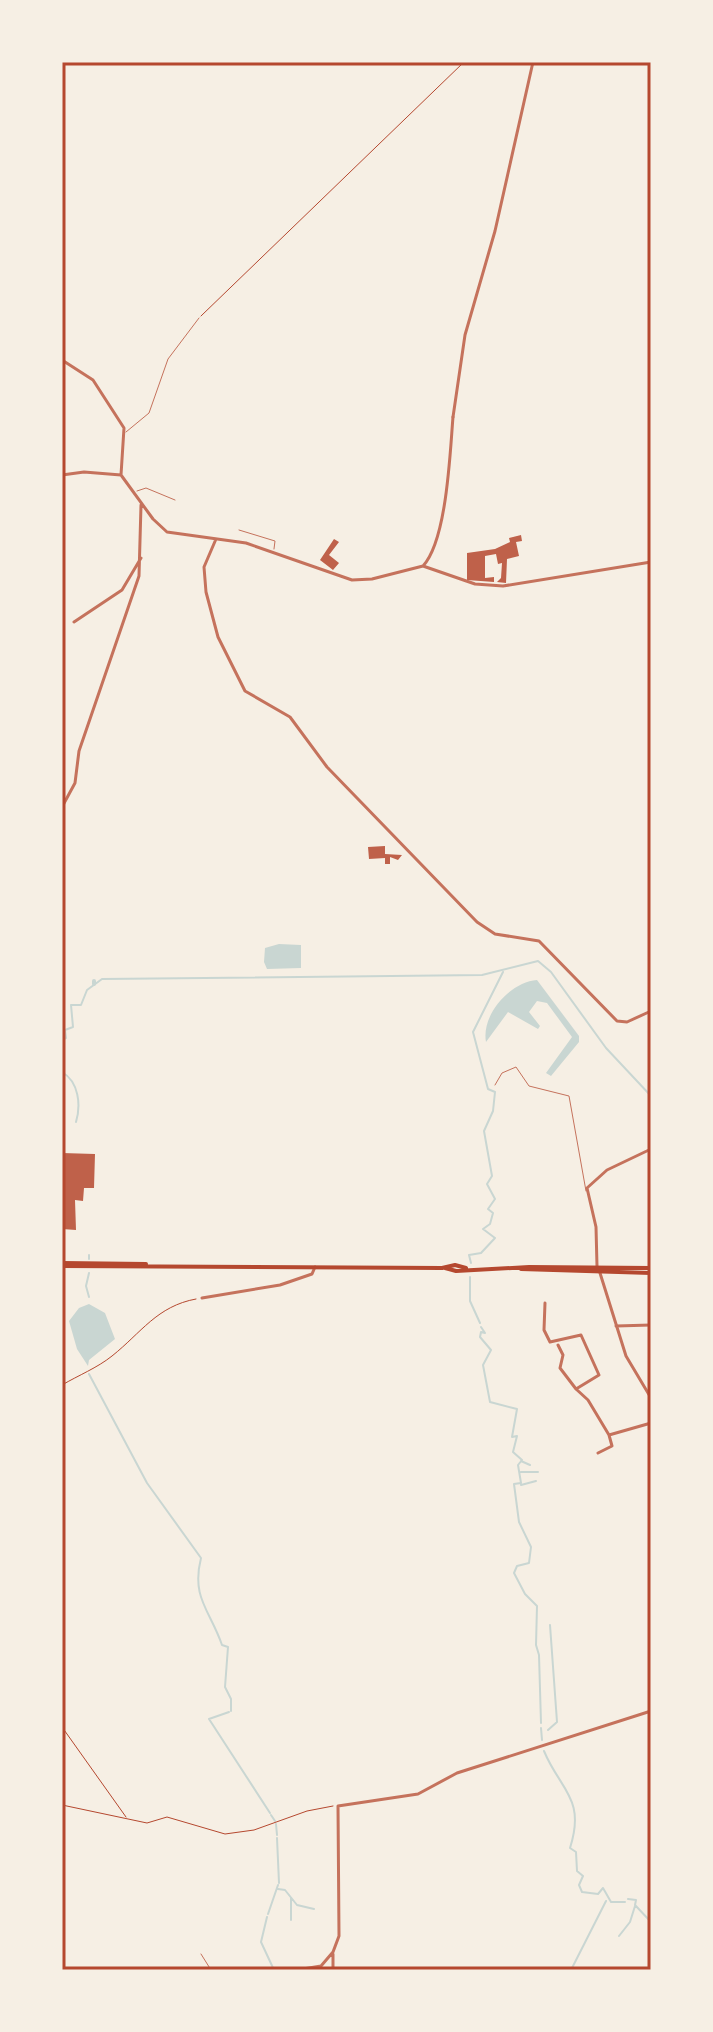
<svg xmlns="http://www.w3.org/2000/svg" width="713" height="2032" font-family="Overpass,sans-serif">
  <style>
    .water { fill: #c9d6d2 }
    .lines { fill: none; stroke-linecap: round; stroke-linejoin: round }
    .stream { stroke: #c9d6d2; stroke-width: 2 }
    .canal { stroke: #c9d6d2; stroke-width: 4 }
    .building { fill: #bf614a }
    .path { stroke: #b5482f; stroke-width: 1 }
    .service { stroke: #c5725c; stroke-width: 1 }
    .minor { stroke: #c5725c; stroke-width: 3 }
    .tertiary { stroke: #c5725c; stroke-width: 3 }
    .primary { stroke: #b5482f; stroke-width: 4 }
    .neatline { fill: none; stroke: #b5482f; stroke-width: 3 }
  </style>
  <rect width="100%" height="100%" fill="#f6efe4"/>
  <!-- water -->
  <path class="water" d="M279 944 301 945V968L267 969 264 962 265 948Z
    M537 980 579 1036V1042L551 1076 546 1073 572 1037 547 1003 537 1001 529 1012 540 1026 538 1029 508 1012 486 1042C481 1015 510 982 537 980Z
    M89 1304 105 1313 115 1339 89 1360 88 1366 77 1349 69 1321 79 1308Z"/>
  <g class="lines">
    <!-- stream -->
    <path class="stream" d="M62 1040 66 1038 65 1030 73 1027 71 1005H81L87 990 102 979 482 975 538 961 551 972 606 1048 651 1096
      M62 1072C79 1082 81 1105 76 1122
      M89 1255V1259
      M471 1263 469 1255 481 1253 495 1238 483 1229 490 1224 493 1213 488 1209 495 1199 487 1184 492 1176 484 1131 493 1111 495 1092 488 1089 473 1032 503 972
      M470 1277V1301L480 1323
      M89 1297 86 1286 89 1273
      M481 1327 485 1333 481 1332 480 1337 491 1350 483 1365 490 1402 517 1409 512 1437 517 1436 513 1452 522 1460 518 1465 521 1483 514 1484 519 1522 531 1547 529 1563 517 1566 514 1573 525 1594 537 1606 536 1645 539 1655 541 1723
      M89 1374 147 1483 201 1558C191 1598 210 1610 222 1645L228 1647 225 1687 231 1699V1711
      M521 1461 530 1465
      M521 1472H538
      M521 1485 536 1481
      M229 1712 209 1719 270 1813
      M541 1728 542 1740
      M548 1730 557 1722 550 1625
      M544 1751C560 1790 586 1798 570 1848L576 1852 577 1871 583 1876 579 1885 582 1892 598 1894 603 1888 611 1902H625
      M271 1815 275 1821
      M276 1824 277 1835
      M277 1838 279 1883
      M278 1889 285 1890 297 1905 314 1909
      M628 1899 636 1900 635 1905 651 1922
      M268 1914 278 1885
      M267 1917 261 1942 274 1970
      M291 1920V1898
      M619 1936 630 1922 635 1906
      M571 1970 606 1901"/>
    <!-- canal -->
    <path class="canal" d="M94 984V981"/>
  </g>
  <!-- building -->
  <path class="building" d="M521 535 522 541 516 542 519 556 507 559 506 583 497 582 501 578 502 563 498 564 496 554 485 556V578L494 577V582L467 580V553L495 549 510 542 509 538Z
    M334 539 339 542 329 555 339 563 333 570 320 560Z
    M385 846V854L402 855 398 860 390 857V864H385V858L369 859 368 847Z
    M62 1153 95 1154 94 1188H84L83 1201 75 1200 76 1230 62 1229Z"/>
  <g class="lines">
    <!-- path -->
    <path class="path" d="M201 316 464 62
      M650 1102 651 1103
      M62 1385C79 1375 97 1368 112 1356 141 1333 157 1306 196 1299
      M62 1727 126 1817
      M62 1805 147 1823 167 1817 225 1834 254 1830 307 1811 333 1806"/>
    <!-- service -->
    <path class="service" d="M126 432 149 413 168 359 199 318
      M137 491 146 488 175 500
      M239 530 275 541 274 549
      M495 1085 502 1073 516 1067 529 1086 569 1096 586 1191
      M201 1954 211 1970"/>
    <!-- minor -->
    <path class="minor" d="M62 360 93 380 124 428 121 475
      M62 475 84 472 121 475
      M121 475 153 519 167 532 246 543 352 580 372 579 423 566 475 584 503 586 651 562
      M216 539 204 567 206 592 218 637 245 691 290 717 327 767 477 922 495 934 539 941 617 1021 627 1022 651 1011
      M423 566C447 540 450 452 453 417
      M74 622 122 590 141 558
      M62 807 75 783 79 751 139 576 141 505
      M597 1266 596 1227 587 1188 607 1170 651 1149
      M202 1298 280 1285 312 1274 315 1267
      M545 1303 544 1330 550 1342 581 1335 599 1375 576 1389 588 1400 609 1435
      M616 1326 651 1325
      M558 1345 563 1355 560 1368 576 1389
      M598 1453 612 1446 609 1435 651 1423
      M333 1954V1970
      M297 1970 321 1966 333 1952 339 1936 338 1806 418 1794 457 1773 651 1711"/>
    <!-- tertiary -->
    <path class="tertiary" d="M453 417 465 335 495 231 533 62
      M600 1273 626 1356 651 1398"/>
    <!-- primary -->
    <path class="primary" d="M62 1263 146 1264
      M62 1266 442 1268 455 1265 466 1268
      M445 1268 456 1271 529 1267 651 1268
      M521 1269 651 1273"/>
  </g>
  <!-- border -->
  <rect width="713" height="2032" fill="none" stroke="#f6efe4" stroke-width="128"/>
  <rect x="64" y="64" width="585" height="1904" class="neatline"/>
</svg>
